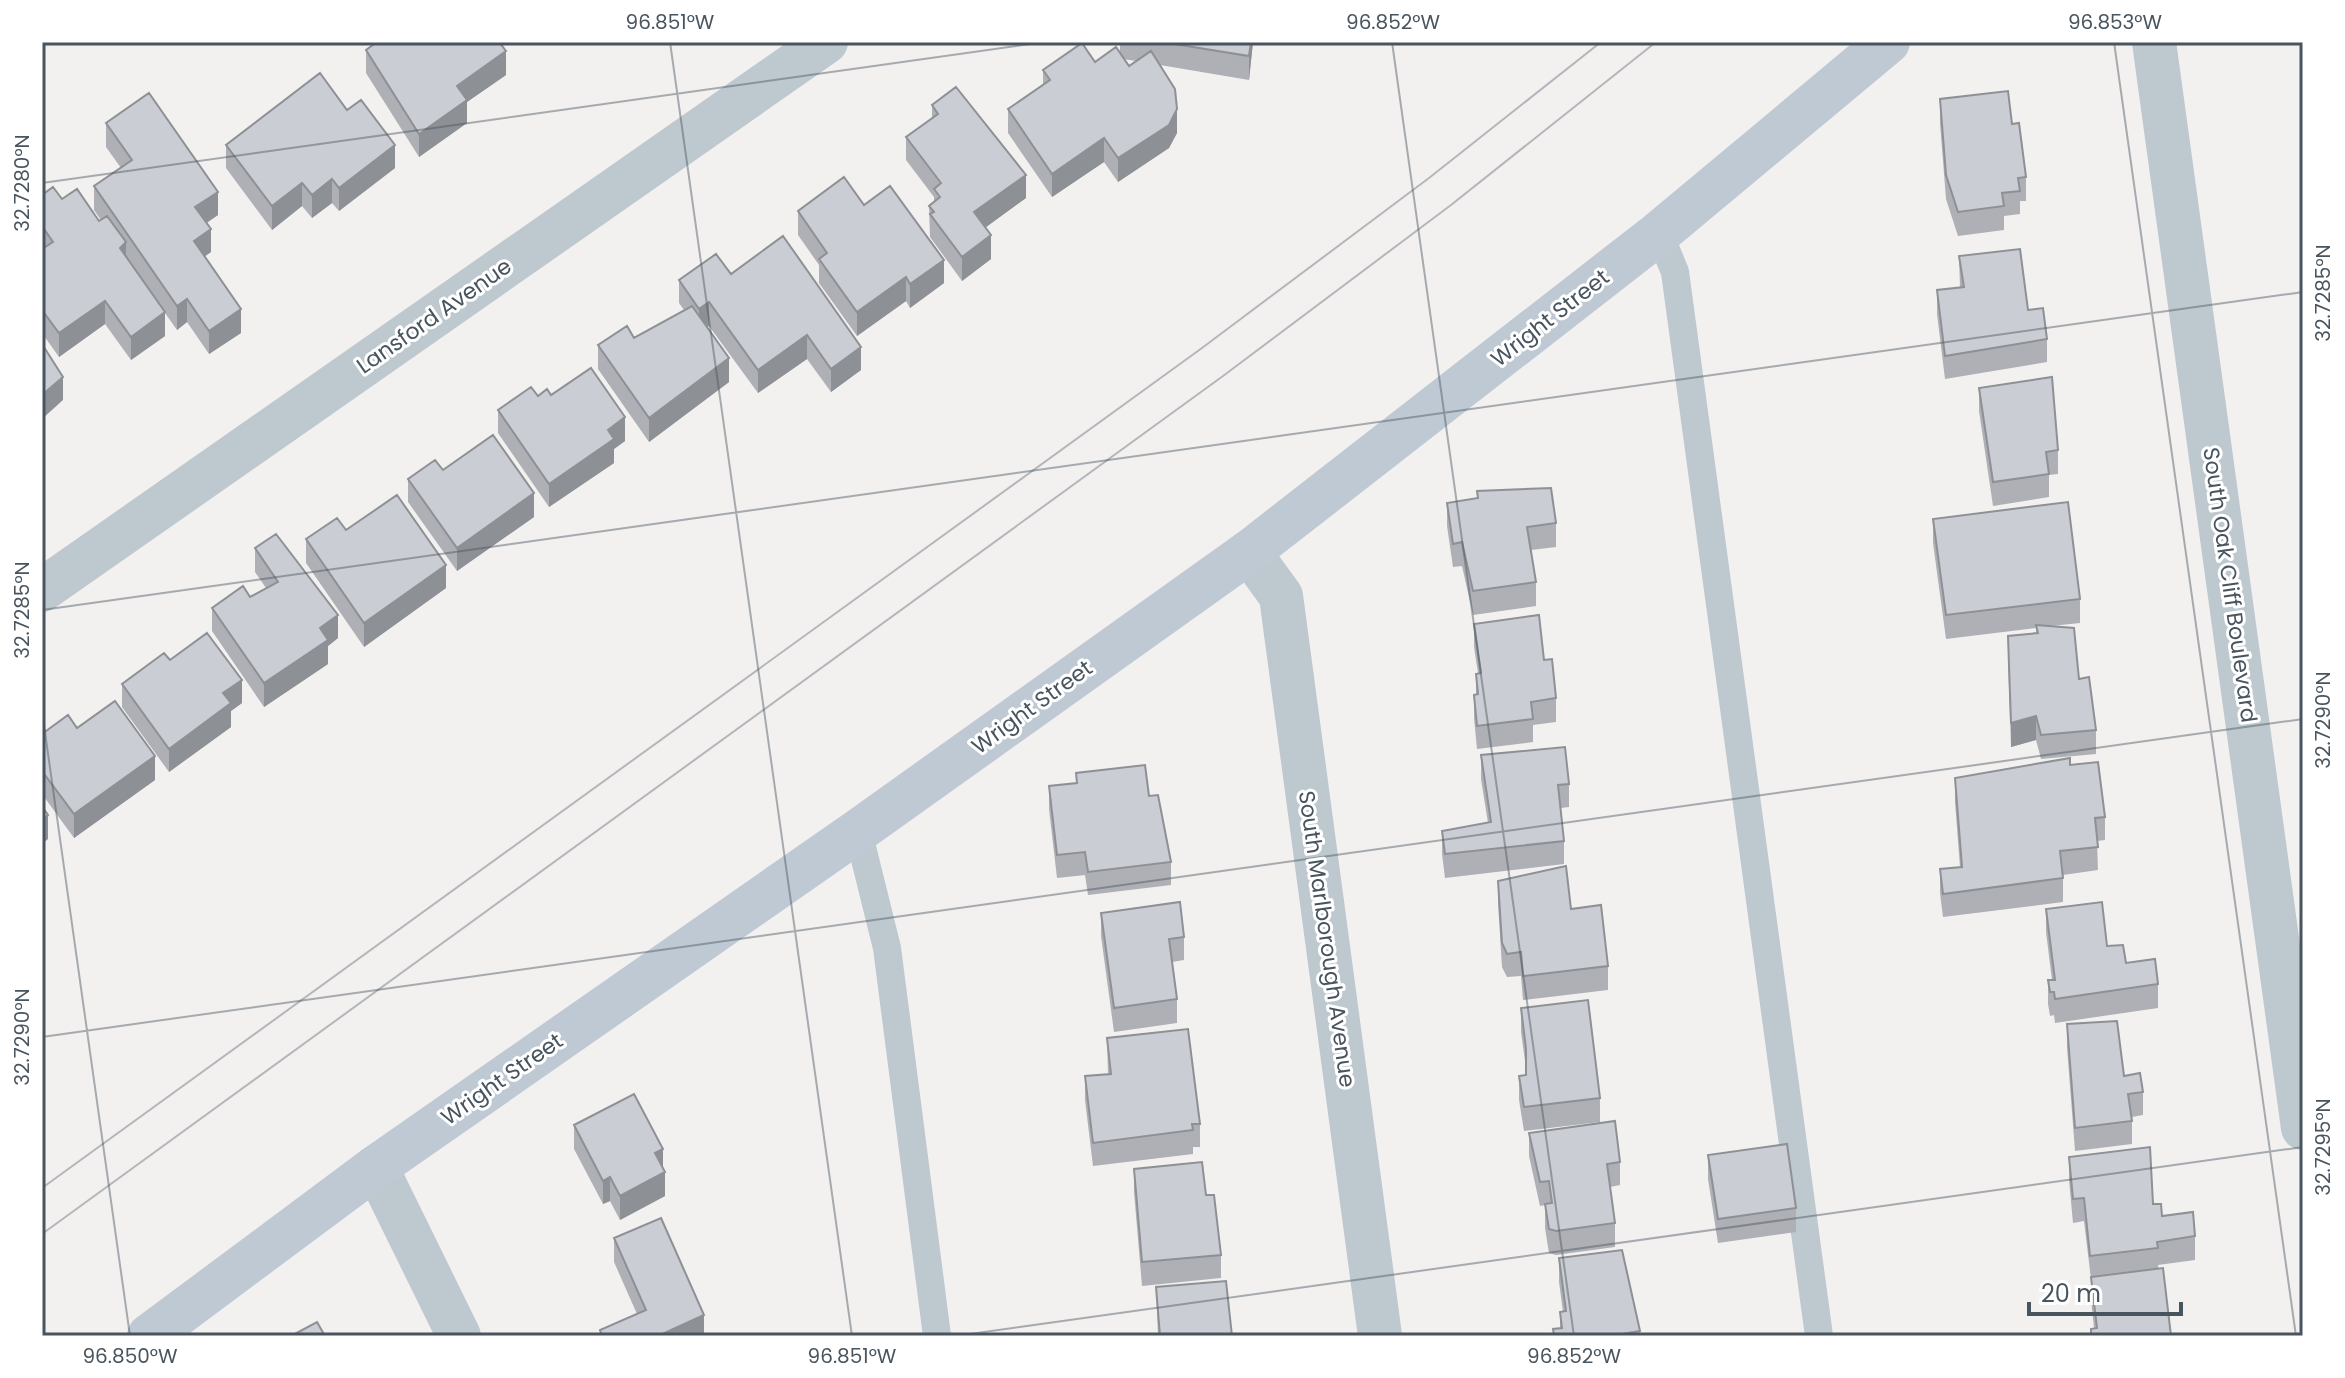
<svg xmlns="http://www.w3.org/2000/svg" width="2345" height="1378" font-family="Poppins,sans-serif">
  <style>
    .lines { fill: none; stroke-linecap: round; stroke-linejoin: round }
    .lane { stroke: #bec8cf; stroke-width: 28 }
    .street { stroke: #bec8cf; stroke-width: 44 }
    .secondary { stroke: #bec9d4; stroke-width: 44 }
    .tram { stroke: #b3b6bb; stroke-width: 2 }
    .wall { fill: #aeb0b5; fill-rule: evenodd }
    .shaded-wall { fill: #8d9094 }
    .building { fill: #cacdd3; stroke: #8d9094; stroke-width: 2 }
    .ticks { fill: none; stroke: #48545e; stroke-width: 2; stroke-opacity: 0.45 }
    .labels { text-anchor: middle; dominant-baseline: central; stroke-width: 6; stroke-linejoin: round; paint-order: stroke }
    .street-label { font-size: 22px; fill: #48545e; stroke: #fff }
    .neatline { fill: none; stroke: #48545e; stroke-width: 3 }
    .ticks-label { font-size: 20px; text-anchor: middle; fill: #48545e }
  </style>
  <rect width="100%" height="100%" fill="#f3f0f0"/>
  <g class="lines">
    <!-- lane -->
    <path class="lane" d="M1659 233 1675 272 1819 1336
      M858 831 887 948 937 1336"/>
    <!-- street -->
    <path class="street" d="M2154 42 2303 1128
      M1249 552 1281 596 1380 1336
      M42 590 826 42
      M376 1167 459 1336"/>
    <!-- secondary -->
    <path class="secondary" d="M149 1336 376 1167 858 831 1249 552 1659 233 1888 42"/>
    <!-- tram -->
    <path class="tram" d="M42 1188 1202 348 1429 178 1601 42
      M42 1234 1223 376 1451 205 1656 42"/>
  </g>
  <!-- wall -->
  <path class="wall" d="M1120 42H1253L1249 80 1160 65 1177 133 1169 148 1118 182 1104 162 1052 197 1008 133V109L1043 85V70L1095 62 1120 53ZM1124 59 1129 60 1136 61 1129 66Z
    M366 50 506 75 467 102V123L419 157 366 73Z
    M1940 99 2012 124 2026 177V201H2020V214L2004 216V230L1958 236 1946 199 1940 123Z
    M932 105 1026 198 985 227 991 259 962 281 930 237 929 206 934 202V197L906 160V137L932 118Z
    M347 110 395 168 339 211 332 203 312 218 302 206 272 230 226 168V145Z
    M106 123 218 215 207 223 211 252 205 256 241 333 209 354 187 322 177 330 165 313V336L131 360 105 324 59 357 42 333V195L62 199 99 221 101 220 94 210V186L121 168 106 147Z
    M864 205 944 283 910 308 906 301 857 336 819 283V265L798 235V211Z
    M1959 256 2028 310 2047 339V362L1945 379 1937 314V290L1960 288Z
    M731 274 861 370 831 392 807 359 758 393 709 326 707 327 729 382 649 442 598 369V345L634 338 684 310 679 303V280Z
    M1979 388 2058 450V474L2049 475V497L1993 506 1979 411Z
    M551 395 625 441 614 449V463L549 507 498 433V410L538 396Z
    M443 470 534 517 457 571 408 502V479Z
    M1477 491 1556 523V547L1531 550 1536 582V606L1473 615 1462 566 1453 567 1447 526V503L1477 498Z
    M1933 519 2080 599V623L2051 626 2079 679 2096 730V754L2041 759 2036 740 2011 747 2008 660 2036 633V628L1946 639 1933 543Z
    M346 530 446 588 364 647 306 563V539Z
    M255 548 338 638 328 646V664L264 707 212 631V608L250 597 266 588 255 572Z
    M1474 624 1544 660 1556 698V722L1533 725V742L1477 749 1474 718V695L1476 694V674L1478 673 1474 647Z
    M170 660 242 703 231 711V727L169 772 122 707V684Z
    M77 728 155 780 74 838 42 794V734Z
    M1481 755 1569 784V807L1561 808 1564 841V864L1445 878 1442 854V831L1488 823 1481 779Z
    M2070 765 2105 817V840L2097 841 2098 870 2063 875V902L1943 917 1940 893V869L1960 867 1955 802V778Z
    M1076 773 1149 796 1171 862V885L1088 895 1085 875 1057 878 1049 809V786L1076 783Z
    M1498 881 1571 909 1608 966V990L1523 1000 1521 976 1507 977 1502 967 1498 904Z
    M2046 909 2107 946 2126 963 2158 984V1008L2055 1023 2054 1015 2050 1016 2048 1004V980H2052L2046 932Z
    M1101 913 1184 937V960L1172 962 1177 999V1023L1114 1032 1101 936Z
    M1521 1008 1600 1098V1122L1524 1131 1519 1100V1076L1526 1075V1068L1521 1032Z
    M2067 1024 2143 1092V1115L2132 1117V1144L2075 1151 2067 1047Z
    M1107 1038 1200 1124V1147H1193V1154L1093 1166 1085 1100V1076L1108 1074Z
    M574 1125 663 1169 665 1196 620 1220 610 1201 603 1204 574 1149Z
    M1529 1133 1620 1162V1185L1610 1187 1615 1223V1247L1556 1255 1549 1253 1545 1228V1205L1540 1206 1529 1156Z
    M1708 1155 1796 1208V1232L1718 1243 1708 1179Z
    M2069 1157 2153 1204 2162 1216 2195 1236V1260L2158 1265 2171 1336H2091V1329L2094 1328 2091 1300V1279L2084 1221 2073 1223 2069 1180Z
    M1134 1169 1206 1195 1221 1255V1278L1142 1286 1134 1192Z
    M614 1238 704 1336H600V1330L637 1314 614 1262Z
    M1559 1258 1640 1331V1336H1553V1329L1560 1328V1312H1563L1559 1282Z
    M1156 1287 1232 1336H1158Z"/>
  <!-- shaded-wall -->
  <path class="shaded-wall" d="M1251 42H1253L1249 80V56Z
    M506 51V75L467 102V123L419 157V134L457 86Z
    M1177 109V133L1169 148 1118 182V158Z
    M1104 138V162L1052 197V174Z
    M395 145V168L339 211V188Z
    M1026 175V198L974 236V212Z
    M332 179V203L312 218V195Z
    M302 183V206L272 230V206Z
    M218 192V215L195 230V207Z
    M211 229V252L194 264V241Z
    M991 235V259L962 281V257Z
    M126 242V266L120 248Z
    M944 260V283L910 308V284Z
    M906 277V301L857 336V312Z
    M187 299V322L177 330V306Z
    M105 301V324L59 357V333Z
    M709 302V326L699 332V309Z
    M241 309V333L209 354V331Z
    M165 312V336L131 360V337Z
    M807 335V359L758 393V370Z
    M861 347V370L831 392V369Z
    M729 358V382L649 442V418Z
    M63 377V400L42 419V395Z
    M625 417V441L614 449V463L549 507V484L608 430Z
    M534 493V517L457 571V548Z
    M446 565V588L364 647V623Z
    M338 615V638L328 646V664L264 707V683L320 628Z
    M242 680V703L231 711V727L169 772V749L223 693Z
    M2036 716V740L2011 747V723Z
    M155 756V780L74 838V814Z
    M48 815V839L42 844V820Z
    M663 1149V1172L655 1153Z
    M665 1172V1196L620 1220V1196Z
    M610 1177V1201L603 1204V1181Z
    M704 1315V1336H658Z"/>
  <!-- building -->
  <path class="building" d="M377 42H499L506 51 457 86 467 100 419 134 366 50Z
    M1162 42H1251L1249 56Z
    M1082 43 1095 62 1116 47 1129 66 1151 51 1175 89 1177 109 1169 125 1118 158 1104 138 1052 174 1008 109 1050 80 1043 70Z
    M320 73 347 110 361 100 395 145 339 188 332 179 312 195 302 183 272 206 226 145Z
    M956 87 1026 175 974 212 991 235 962 257 930 214 934 212 929 206 940 197 934 189 941 183 906 137 938 114 932 105Z
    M2008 91 2012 124 2019 123 2026 177 2018 178 2020 191 2002 193 2004 206 1958 212 1946 175 1940 99Z
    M149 93 218 192 195 207 211 229 194 241 241 309 209 331 187 299 177 306 94 186 132 160 106 123Z
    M844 177 864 205 890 186 944 260 910 284 906 277 857 312 819 259 827 253 798 211Z
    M53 187 62 199 77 189 99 221 107 216 126 242 120 248 165 312 131 337 105 301 59 333 42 310V249L53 242 42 226V195Z
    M783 236 861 347 831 369 807 335 758 370 709 302 699 309 679 280 716 254 731 274Z
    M2020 249 2028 310 2043 308 2047 339 1945 356 1937 290 1964 287 1959 256Z
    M692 306 729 358 649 418 598 345 627 326 634 338Z
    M42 344 63 377 42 395Z
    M591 368 625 417 608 430 614 439 549 484 498 410 531 387 538 396 547 389 551 395Z
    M2052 377 2058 450 2046 452 2049 474 1993 482 1979 388Z
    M493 435 534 493 457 548 408 479 435 460 443 470Z
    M1551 488 1556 523 1527 527 1536 582 1473 591 1462 542 1453 544 1447 503 1478 498 1477 491Z
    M397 495 446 565 364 623 306 539 337 518 346 530Z
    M2068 502 2080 599 1946 615 1933 519Z
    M276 534 338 615 320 628 328 640 264 683 212 608 243 586 250 597 278 582 255 548Z
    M1539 615 1544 660 1552 659 1556 698 1531 702 1533 719 1477 726 1474 695 1478 694 1476 674 1481 673 1474 624Z
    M2036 625 2074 628 2079 679 2089 677 2096 730 2041 735 2036 716 2011 723 2008 636 2038 633Z
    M207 633 242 680 223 693 231 703 169 749 122 684 164 653 170 660Z
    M115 701 155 756 74 814 42 771V734L68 715 77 728Z
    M1565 747 1569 784 1558 785 1564 841 1445 854 1442 831 1491 822 1481 755Z
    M2070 758V765L2098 762 2105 817 2095 818 2098 847 2060 851 2063 878 1943 894 1940 869 1962 867 1955 778Z
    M1145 765 1149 796 1158 795 1171 862 1088 872 1085 852 1057 855 1049 786 1077 783 1076 773Z
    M42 806 48 815 42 820Z
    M1566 866 1571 909 1601 905 1608 966 1523 976 1521 952 1507 954 1502 943 1498 881Z
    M1180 902 1184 937 1169 939 1177 999 1114 1008 1101 913Z
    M2102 902 2107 946 2123 945 2126 963 2155 959 2158 984 2055 999 2054 992H2050L2048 980H2055L2046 909Z
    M1588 1000 1600 1098 1524 1107 1519 1076 1526 1075V1049L1521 1008Z
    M2117 1021 2124 1076 2140 1073 2143 1092 2128 1094 2132 1121 2075 1128 2067 1024Z
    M1188 1029 1200 1124H1192L1193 1130 1093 1143 1085 1076 1111 1074 1107 1038Z
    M634 1094 663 1149 655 1153 665 1172 620 1196 610 1177 603 1181 574 1125Z
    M1615 1121 1620 1162 1607 1164 1615 1223 1556 1231 1549 1229 1545 1204 1552 1203 1549 1181 1540 1182 1529 1133Z
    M1787 1144 1796 1208 1718 1219 1708 1155Z
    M2150 1147 2153 1204H2161L2162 1216 2193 1212 2195 1236 2157 1242 2158 1248 2090 1256 2084 1198 2073 1199 2069 1157Z
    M1202 1162 1206 1195H1214L1221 1255 1142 1262 1134 1169Z
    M661 1218 704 1315 658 1336H602L600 1330 646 1310 614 1238Z
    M1622 1250 1640 1331 1610 1336H1554L1553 1329 1562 1328 1560 1312 1566 1311 1559 1258Z
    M2163 1268 2171 1336H2091V1329L2097 1328 2091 1277Z
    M1226 1281 1232 1336H1160L1156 1287Z
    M317 1322 325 1336H291Z"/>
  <!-- ticks -->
  <path class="ticks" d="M670 42 852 1336M1392 42 1574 1336M2114 42 2296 1336M42 183 1044 42M42 610 2303 292M42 711 130 1336M42 1037 2303 719M956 1336 2303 1147"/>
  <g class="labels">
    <!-- street labels -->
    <g class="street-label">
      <text transform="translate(434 316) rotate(-35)">Lansford Avenue</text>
      <text transform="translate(1550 318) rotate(-38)">Wright Street</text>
      <text transform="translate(2230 585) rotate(82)">South Oak Cliff Boulevard</text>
      <text transform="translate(1032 707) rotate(-36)">Wright Street</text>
      <text transform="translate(1327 939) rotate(82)">South Marlborough Avenue</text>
      <text transform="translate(502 1079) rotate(-35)">Wright Street</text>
    </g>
  </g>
  <!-- border -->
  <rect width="2345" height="1378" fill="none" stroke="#ffffff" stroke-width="88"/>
  <!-- scale -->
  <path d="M2029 1302v12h152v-12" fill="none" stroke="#48545e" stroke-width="4"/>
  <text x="2041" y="1302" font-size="24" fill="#48545e" stroke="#ffffff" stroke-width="6" paint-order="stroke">20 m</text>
  <rect x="44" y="44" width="2257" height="1290" class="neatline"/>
  <g class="ticks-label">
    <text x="670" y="29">96.851°W</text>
    <text x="1393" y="29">96.852°W</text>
    <text x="2115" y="29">96.853°W</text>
    <text transform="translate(22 183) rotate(-90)" y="7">32.7280°N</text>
    <text transform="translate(2323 293) rotate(-90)" y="7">32.7285°N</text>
    <text transform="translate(22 610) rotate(-90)" y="7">32.7285°N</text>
    <text transform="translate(2323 720) rotate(-90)" y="7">32.7290°N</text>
    <text transform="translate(22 1037) rotate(-90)" y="7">32.7290°N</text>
    <text transform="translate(2323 1147) rotate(-90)" y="7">32.7295°N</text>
    <text x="130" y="1363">96.850°W</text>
    <text x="852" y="1363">96.851°W</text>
    <text x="1574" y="1363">96.852°W</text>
  </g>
</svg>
